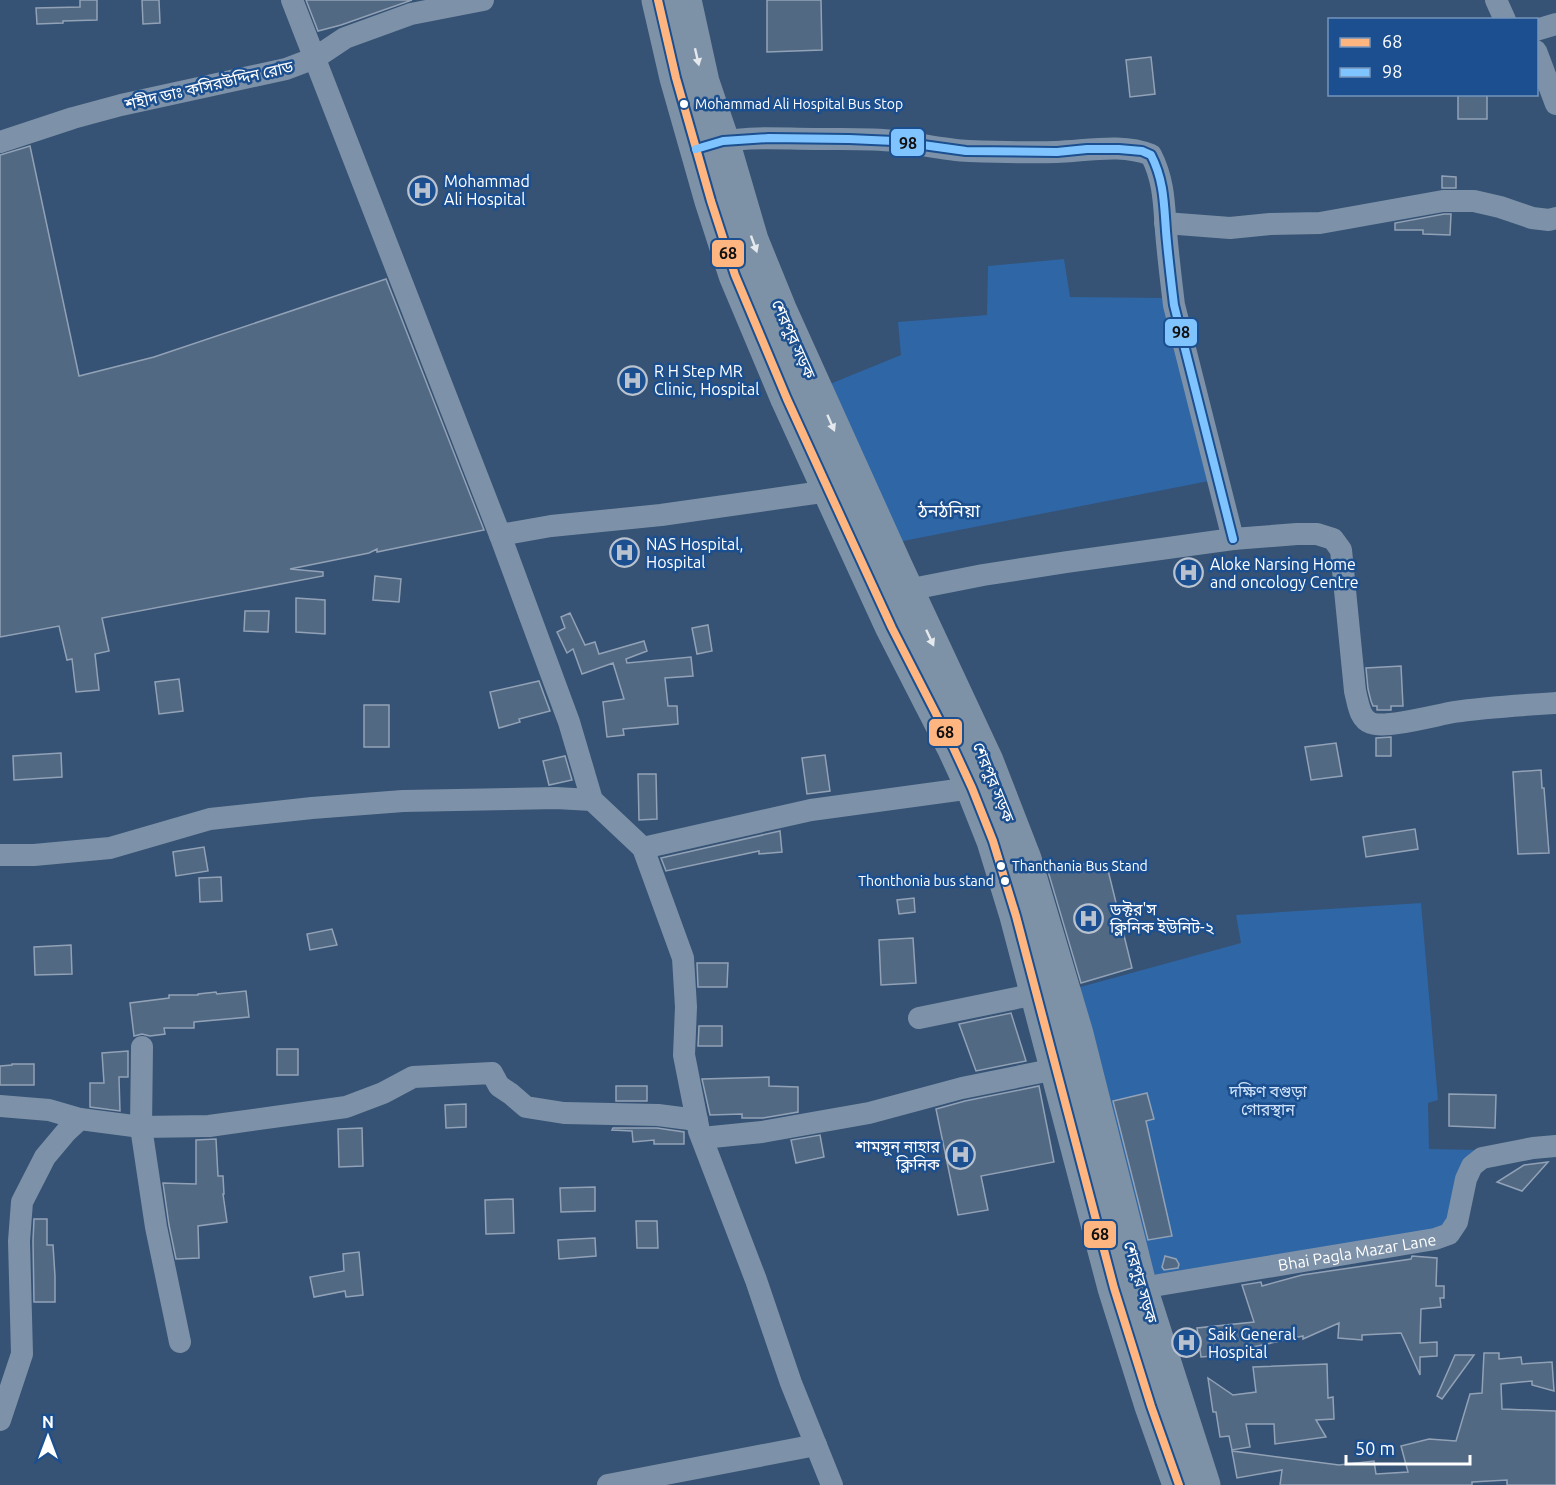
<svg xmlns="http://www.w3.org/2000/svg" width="1556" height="1485" font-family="Ubuntu,'Noto Sans Bengali',sans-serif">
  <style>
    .green { fill: #2f66a5 }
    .building { fill: #526984; stroke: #92a2b6; stroke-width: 1.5 }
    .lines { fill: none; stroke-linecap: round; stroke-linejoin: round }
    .minor { stroke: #7d92a8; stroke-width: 22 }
    .highway { stroke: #7e92a7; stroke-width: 33 }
    .bus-1-casing { stroke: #1b4f8f; stroke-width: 12 }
    .bus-2-casing { stroke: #1b4f8f; stroke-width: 12 }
    .bus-1 { stroke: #ffb580; stroke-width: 8 }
    .bus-2 { stroke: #80c4ff; stroke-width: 8 }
    .oneway { fill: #e5e9ed }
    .bus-dot { fill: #fff; stroke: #1b4f8f; stroke-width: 2 }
    .labels { text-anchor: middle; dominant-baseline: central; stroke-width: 5; stroke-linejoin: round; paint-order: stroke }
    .bus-label { font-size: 14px; fill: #fff; stroke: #1b4f8f; text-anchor: start }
    .street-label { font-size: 16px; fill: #fff; stroke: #1b4f8f }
    .poi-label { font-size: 16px; fill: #fff; stroke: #1b4f8f; text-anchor: start }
    .park-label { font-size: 16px; fill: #cfe3fa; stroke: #1b4f8f }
    .neighbourhood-label { font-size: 18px; fill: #fff; stroke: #1b4f8f }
    .line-badge { stroke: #1b4f8f; stroke-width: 2 }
    .pale-badge-label { font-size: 16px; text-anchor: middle; font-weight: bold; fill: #111 }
  </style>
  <rect width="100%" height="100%" fill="#365274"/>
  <!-- green -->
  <path class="green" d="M1064 259 1070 297 1168 298 1214 480 898 542 825 386 901 355 898 322 987 315 988 266Z
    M1421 903 1438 1100 1428 1103 1429 1149 1477 1150 1450 1226 1175 1277 1154 1274 1073 989 1241 943 1236 915Z"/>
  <!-- building -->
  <path class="building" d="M80 0H97V20L63 21V23L37 24 36 8 80 7Z
    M142 0H159L160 23 143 24Z
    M306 0H412L341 25 318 31Z
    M767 0H821L822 50 767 52Z
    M1151 57 1155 94 1130 97 1126 60Z
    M1458 94H1487V119H1458Z
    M30 146 79 376 154 357 386 279 484 530 377 552V549L369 553 290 569 323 572V576L102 618 109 651 95 654 99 690 76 692 72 659 67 660 59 626 0 637V155Z
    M1442 176 1456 177V188H1442Z
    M1444 214H1451L1450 235 1423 234V230H1395V223Z
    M375 576 401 579 399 602 373 600Z
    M296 598 325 600V634L296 632Z
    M245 611H269L268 632 244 631Z
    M570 613 585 645 595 642 599 654 644 641 647 651 626 659 627 663 691 657 693 676 665 678 668 706H677L678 724 623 729 624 735 607 737 603 702 624 699 613 663 582 674 573 649 567 653 557 632 565 628 561 617Z
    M708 625 712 651 697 654 692 628Z
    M1401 666 1403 706H1391V710H1377V706H1373L1371 701 1368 689 1366 668Z
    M179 679 183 711 159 714 155 682Z
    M539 681 550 711 519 719 520 722 499 728 490 692Z
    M364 705H389V747H364Z
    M1391 737V756H1376V738Z
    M1336 743 1342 776 1311 780 1305 747Z
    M61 753 62 777 14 780 13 756Z
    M825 755 830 791 807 794 802 758Z
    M565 756 572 780 549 785 543 761Z
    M1541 770 1542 788H1544L1549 853 1518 854 1513 772Z
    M638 774H656L657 819 639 820Z
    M1415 829 1418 849 1366 857 1363 837Z
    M780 831 782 852 759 854V851L666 871 661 858Z
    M204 847 208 871 176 876 173 852Z
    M1106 862 1132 968 1081 983 1047 868Z
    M221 877 222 901 200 902 199 878Z
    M914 898 915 912 899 914 897 900Z
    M332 929 337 945 310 950 307 934Z
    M913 938 916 983 881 985 879 940Z
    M71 945 72 974 35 975 34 947Z
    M697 963H728L727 987H698Z
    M246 991 249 1017 194 1022V1028H164L165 1034 150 1036 142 1034 134 1036 130 1003 169 998V995H198V994L216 992 217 994Z
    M1011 1013 1026 1061 976 1071 959 1024Z
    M699 1026H722V1046H698Z
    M277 1049H298V1075H277Z
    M128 1051V1077H119L120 1111 90 1107V1083H104L102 1053Z
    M12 1064H34V1085H0V1066L12 1065Z
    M769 1077V1086L798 1087V1112L763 1118H742V1114L710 1115 702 1079Z
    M616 1086H647V1101H616Z
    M1039 1086 1054 1162 981 1176 988 1210 958 1215 936 1109 965 1101Z
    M1147 1093 1154 1119 1146 1121 1172 1236 1148 1240 1113 1101Z
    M1449 1094 1496 1095 1495 1128 1449 1126Z
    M466 1104V1127L446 1128 445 1105Z
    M362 1128 363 1166 339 1167 338 1129Z
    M613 1128H657L684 1132V1144H654V1140L633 1142 632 1131 612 1130Z
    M820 1135 824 1157 796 1163 791 1140Z
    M216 1139 218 1176H223L224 1194H223L227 1222 198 1226 199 1258 176 1259 169 1225 163 1183 196 1184V1140Z
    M1548 1162 1522 1191 1497 1182 1524 1165Z
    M595 1187V1211L561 1212 560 1188Z
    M513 1199 514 1233 486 1234 485 1200Z
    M34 1219H47V1245H53L55 1276V1302H34L33 1241Z
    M636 1221H657L658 1248H637Z
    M595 1238 596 1256 559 1259 558 1240Z
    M359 1252 363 1295 346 1297 345 1291 314 1297 310 1277 344 1271 343 1254Z
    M1165 1256 1176 1259 1179 1264 1178 1268 1164 1270 1162 1267Z
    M1412 1256 1437 1258 1436 1286H1444V1298H1440L1441 1307 1421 1309 1420 1343 1437 1342V1356L1420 1357V1375L1401 1333 1362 1335V1340L1338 1338 1339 1323 1303 1339V1336L1213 1356 1201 1357 1200 1349 1181 1351 1178 1341 1179 1338 1198 1334 1197 1328 1254 1322 1242 1285 1261 1282 1262 1286 1302 1275 1411 1259Z
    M1484 1353H1499V1359L1521 1357 1522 1364 1552 1362 1554 1391 1532 1385V1381L1501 1384 1502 1409 1556 1411V1485H1507V1480L1472 1482V1485H1280L1282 1470 1237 1478 1232 1451 1339 1465 1374 1461 1376 1474 1408 1472 1401 1446 1429 1439 1456 1441 1470 1394 1482 1393Z
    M1455 1355H1474L1442 1399 1437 1396Z
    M1327 1364 1328 1398 1333 1397 1334 1419 1316 1420 1326 1437 1275 1444 1274 1424H1246L1250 1447 1232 1450 1229 1436 1220 1437 1216 1412H1213L1208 1378 1233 1395 1256 1392 1253 1367Z"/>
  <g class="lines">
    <!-- minor -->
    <g class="minor">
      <path d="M292 0 500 535 569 722 592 800 643 848 683 958 686 1007 684 1055 699 1131 756 1280 791 1383 832 1485"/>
      <path d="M1496 0 1505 20"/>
      <path d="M1536 30 1556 24"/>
      <path d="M1536 51 1556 104"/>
      <path d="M0 142 73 118 121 105 286 69 315 58 345 38 411 14 483 0"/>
      <path d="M710 145C742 135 780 139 814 139 841 139 869 138 896 141 921 144 945 150 969 151 998 152 1027 153 1056 152 1087 151 1122 143 1151 155 1164 180 1164 204 1166 231 1168 256 1171 280 1174 305L1233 539"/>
      <path d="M1165 223 1230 228 1270 224 1320 223 1443 201H1474L1500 207 1532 218 1549 220 1556 218"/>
      <path d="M500 535 551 526 661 515 829 491"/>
      <path d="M894 591 907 590 983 575 1067 562 1233 539 1297 534H1317L1333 539 1341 550 1355 691C1358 702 1359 719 1371 723 1385 729 1436 715 1454 712 1487 707 1522 705 1556 703"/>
      <path d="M643 848 811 810 972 788"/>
      <path d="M0 855H34L110 848 210 819 312 808 403 801 556 798 592 800"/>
      <path d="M919 1018 1036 994"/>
      <path d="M142 1047 141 1127 156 1227 180 1342"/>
      <path d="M0 1106 49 1110 80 1119"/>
      <path d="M702 1138 762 1132 869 1113 962 1088 1056 1069"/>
      <path id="s1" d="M1141 1288 1435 1239 1449 1234 1457 1222 1466 1179 1472 1166 1482 1158 1533 1148 1556 1146"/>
      <path d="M0 1420 22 1354 19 1241 22 1202 45 1157 66 1132 80 1119 141 1127 209 1126 346 1107 383 1093 413 1077 492 1073 499 1086 511 1094 526 1107 564 1113 658 1115 697 1120"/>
      <path d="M608 1485 816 1445"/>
    </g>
    <!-- highway -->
    <path class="highway" d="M658 0 676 78 711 201 735 275 787 399 829 491 892 628 954 749 972 788 993 841 1016 916 1114 1288 1151 1406 1179 1485
      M685 0 703 82 723 141 752 240 780 309 896 566 987 761 1025 859 1077 1034 1141 1288 1204 1485"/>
    <defs>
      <path id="bus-1" d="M658 0 676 78 711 201 735 275 787 399 829 491 892 628 954 749 972 788 993 841 1016 916 1114 1288 1151 1406 1179 1485"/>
      <path id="bus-2" d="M696 149 723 141 769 138 849 139 894 141 966 151 1057 152 1087 149H1119L1142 151 1151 155C1164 180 1164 204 1166 231 1168 256 1171 280 1174 305L1233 539"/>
    </defs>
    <!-- bus-1 casing -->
    <use href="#bus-1" class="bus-1-casing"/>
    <!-- bus-2 casing -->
    <use href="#bus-2" class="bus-2-casing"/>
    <!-- bus-1 -->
    <use href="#bus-1" class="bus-1"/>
    <!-- bus-2 -->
    <use href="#bus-2" class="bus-2"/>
  </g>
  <!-- one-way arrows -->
  <defs><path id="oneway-solid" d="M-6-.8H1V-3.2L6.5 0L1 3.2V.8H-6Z" transform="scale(1.5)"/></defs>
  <g class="oneway">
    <use href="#oneway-solid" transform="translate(697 57) rotate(77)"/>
    <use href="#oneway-solid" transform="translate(754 244) rotate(70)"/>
    <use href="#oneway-solid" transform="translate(831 423) rotate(66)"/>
    <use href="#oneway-solid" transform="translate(930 638) rotate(65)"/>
  </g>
  <!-- icons -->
  <defs>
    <symbol id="hospital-ring" viewBox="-11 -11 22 22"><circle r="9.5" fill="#1b4f8f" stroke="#b9c2ce" stroke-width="1.5"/><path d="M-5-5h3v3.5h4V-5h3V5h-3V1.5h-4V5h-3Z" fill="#b9c2ce"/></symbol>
  </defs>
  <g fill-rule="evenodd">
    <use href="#hospital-ring" x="406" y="174" width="33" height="33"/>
    <use href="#hospital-ring" x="616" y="364" width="33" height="33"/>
    <use href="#hospital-ring" x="608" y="536" width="33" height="33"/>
    <use href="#hospital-ring" x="1172" y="556" width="33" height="33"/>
    <use href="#hospital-ring" x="1072" y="902" width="33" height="33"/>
    <use href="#hospital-ring" x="944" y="1138" width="33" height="33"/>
    <use href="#hospital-ring" x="1170" y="1326" width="33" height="33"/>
  </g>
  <!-- markers -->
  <g class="bus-dot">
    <circle cx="684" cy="104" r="5"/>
    <circle cx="1001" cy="866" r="5"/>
    <circle cx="1005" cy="881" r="5"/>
  </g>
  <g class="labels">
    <!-- bus labels -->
    <g class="bus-label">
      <text x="695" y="104">Mohammad Ali Hospital Bus Stop</text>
      <text x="1012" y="866">Thanthania Bus Stand</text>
      <text x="994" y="881" text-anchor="end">Thonthonia bus stand</text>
    </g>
    <!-- street labels -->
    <g class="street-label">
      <text transform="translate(209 85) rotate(-13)">শহীদ ডাঃ কসিরউদ্দিন রোড</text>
      <text transform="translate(794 339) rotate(66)">শেরপুর সড়ক</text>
      <text transform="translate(994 782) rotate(68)">শেরপুর সড়ক</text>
      <text stroke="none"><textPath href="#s1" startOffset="219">Bhai Pagla Mazar Lane</textPath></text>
      <text transform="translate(1141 1282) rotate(74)">শেরপুর সড়ক</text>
    </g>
    <!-- poi labels -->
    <g class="poi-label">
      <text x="444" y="181">Mohammad<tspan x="444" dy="18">Ali Hospital</tspan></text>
      <text x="654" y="371">R H Step MR<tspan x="654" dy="18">Clinic, Hospital</tspan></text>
      <text x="646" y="544">NAS Hospital,<tspan x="646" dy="18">Hospital</tspan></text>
      <text x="1210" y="564">Aloke Narsing Home<tspan x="1210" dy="18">and oncology Centre</tspan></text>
      <text x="1110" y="909">ডক্টর'স<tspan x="1110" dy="18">ক্লিনিক ইউনিট-২</tspan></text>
      <text x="940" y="1146" text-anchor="end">শামসুন নাহার<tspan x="940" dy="18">ক্লিনিক</tspan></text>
      <text x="1208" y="1334">Saik General<tspan x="1208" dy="18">Hospital</tspan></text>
    </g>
    <!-- park labels -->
    <g class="park-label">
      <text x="1268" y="1091">দক্ষিণ বগুড়া<tspan x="1268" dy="18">গোরস্থান</tspan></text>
    </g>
    <!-- neighbourhood labels -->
    <g class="neighbourhood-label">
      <text x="949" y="510">ঠনঠনিয়া</text>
    </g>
  </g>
  <g class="line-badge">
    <rect x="890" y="128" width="35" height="29" rx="6" fill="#80c4ff"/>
    <rect x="711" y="239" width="34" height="29" rx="6" fill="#ffb580"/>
    <rect x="1164" y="318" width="34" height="29" rx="6" fill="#80c4ff"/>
    <rect x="928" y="718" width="35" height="29" rx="6" fill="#ffb580"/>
    <rect x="1083" y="1220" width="34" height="29" rx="6" fill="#ffb580"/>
  </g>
  <g class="pale-badge-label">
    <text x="908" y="149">98</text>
    <text x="728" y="259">68</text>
    <text x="1181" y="338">98</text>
    <text x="945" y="738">68</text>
    <text x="1100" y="1240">68</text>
  </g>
  <!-- legend -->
  <rect x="1328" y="18" width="210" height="78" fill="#1b4f8f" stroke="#7695bc" stroke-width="1.5"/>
  <rect x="1340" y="38" width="30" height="9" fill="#ffb580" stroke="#7695bc" stroke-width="1.5"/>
  <text x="1382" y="48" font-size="18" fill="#ffffff">68</text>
  <rect x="1340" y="68" width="30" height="9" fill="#80c4ff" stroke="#7695bc" stroke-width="1.5"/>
  <text x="1382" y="78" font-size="18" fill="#ffffff">98</text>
  <!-- north arrow -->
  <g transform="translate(48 1437)" stroke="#1b4f8f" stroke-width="4.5" paint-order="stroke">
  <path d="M0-4.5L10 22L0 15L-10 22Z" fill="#ffffff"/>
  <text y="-9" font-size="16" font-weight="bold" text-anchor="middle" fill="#ffffff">N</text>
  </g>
  <!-- scale -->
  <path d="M1346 1455v9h124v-9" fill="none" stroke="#ffffff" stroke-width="3"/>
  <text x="1355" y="1455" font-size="18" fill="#ffffff" stroke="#1b4f8f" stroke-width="4.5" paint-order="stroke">50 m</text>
</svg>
